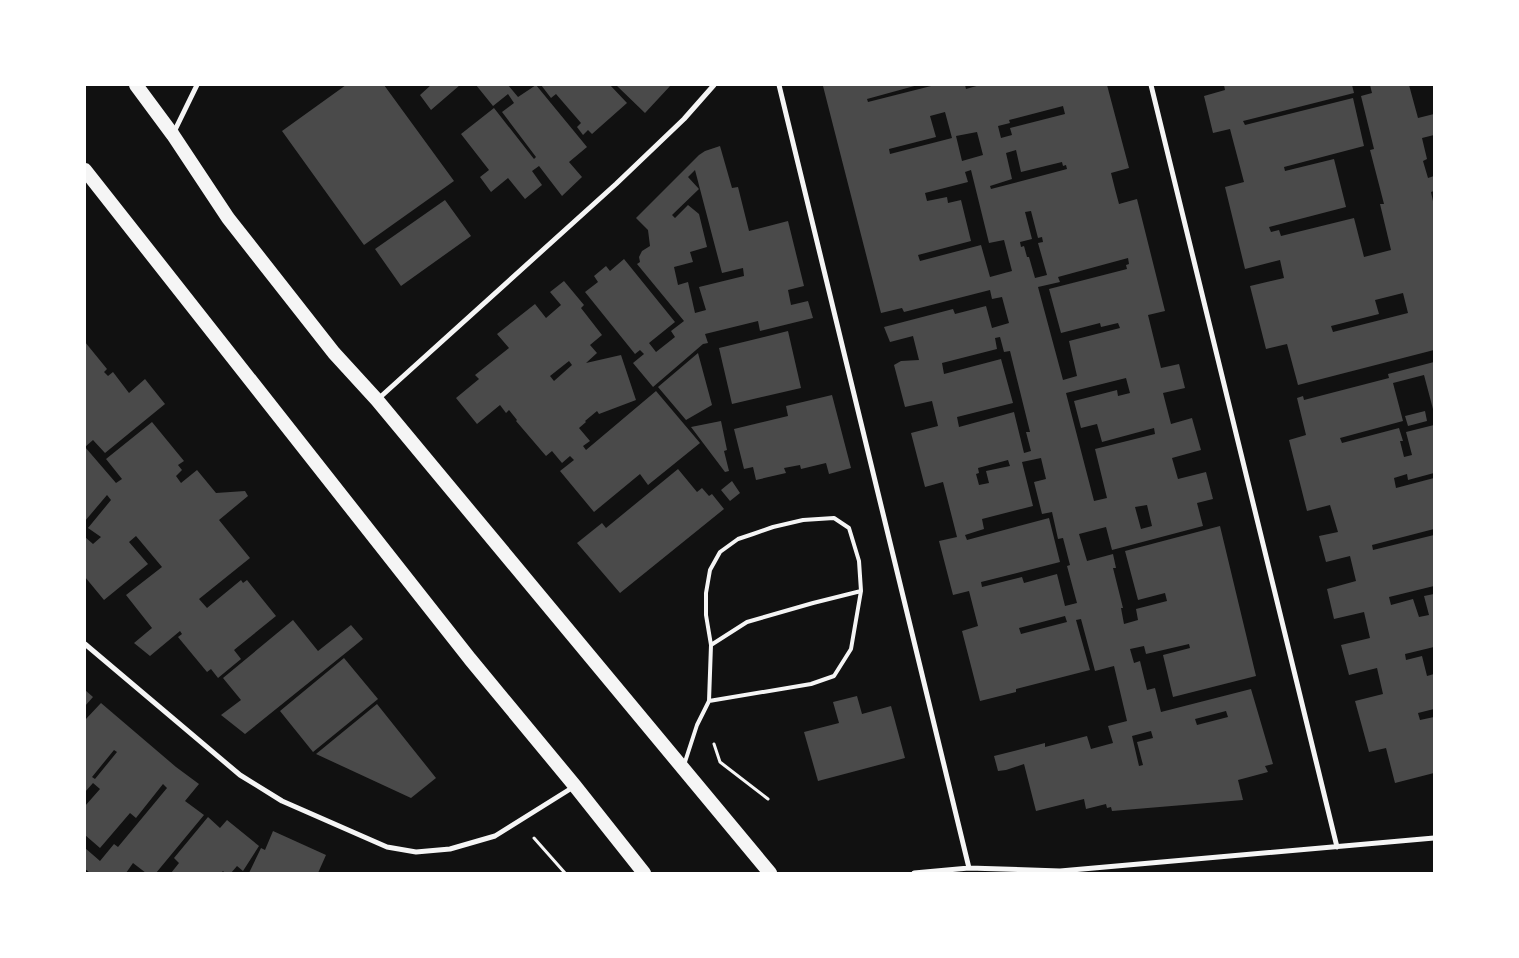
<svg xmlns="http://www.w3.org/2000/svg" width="1519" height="958" font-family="'Roboto Condensed',sans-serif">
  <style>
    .building { fill: #4a4a4a; fill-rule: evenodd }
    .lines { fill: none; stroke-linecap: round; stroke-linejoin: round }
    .path { stroke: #f5f5f5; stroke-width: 3 }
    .service { stroke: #f5f5f5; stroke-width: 4 }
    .minor { stroke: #f5f5f5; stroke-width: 5 }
    .trunk { stroke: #f5f5f5; stroke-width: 14 }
  </style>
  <rect width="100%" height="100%" fill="#111"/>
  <!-- building -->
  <path class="building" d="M346 85H384L454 181 364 245 282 131Z
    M431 85H460L431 110 420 95Z
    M476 85H508L518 97 536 85 587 147 569 162 582 177 562 196 539 166 532 171 542 185 525 199 508 178 491 192 480 177 489 170 461 134 494 108 534 159 536 157 502 112 514 103 508 94 493 106Z
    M541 85H610L627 103 592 134 588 130 583 135 577 127 581 123 556 94 551 98Z
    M616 85H671L645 113Z
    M826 85H918L867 99 868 102 935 85H965L966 89 980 85H1107L1129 168 1111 173 1115 189 1119 204 1137 199 1165 311 1148 315 1161 368 1179 364 1185 388 1163 393 1171 424 1192 418 1201 450 1172 458 1178 479 1206 472 1213 499 1197 503 1203 526 1112 550 1106 527 1079 534 1087 561 1113 554 1116 568H1113L1123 608H1121L1124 624 1138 620 1136 609 1167 601 1165 593 1138 600 1125 551 1220 526 1256 676 1173 697 1163 655 1190 648 1189 644 1146 654 1144 646 1130 649 1134 663 1140 661 1147 690 1155 688 1161 712 1251 689 1273 764 1265 766 1268 772 1238 780 1243 800 1112 811 1111 807 1107 808 1106 804 1086 809 1084 799 1036 811 1024 764 1006 770 998 771 994 756 1045 743V747L1087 736 1091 749 1113 743 1108 726 1127 721 1114 666 1095 671 1081 619 1076 620 1090 670 1016 689V692L980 701 962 631 978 626 969 591 953 595 939 541 957 537 943 482 925 487 911 433 938 426 932 401 905 407 894 365 901 361 919 360 913 336 890 342 884 327 953 309 955 314 986 306 992 328 1009 323 1002 297 992 299 990 290 904 312 902 308 881 313 823 86ZM1063 106 1065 114 1010 128 1012 135 1001 138 998 126 1010 123 1009 120ZM945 112 952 138 890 154 889 149 936 137 930 116ZM977 132 983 155 962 161 956 136ZM1016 150 1021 172 1062 162 1063 166 1066 165 1067 169 991 189 990 186 1012 179 1006 153ZM971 170 989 243 1004 240 1012 271 990 277 981 245 920 261 918 255 971 241 961 200 948 203 947 197 927 201 925 193 968 182 965 172ZM1031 211 1038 238 1042 237 1043 242 1038 243 1047 275 1035 278 1029 257H1027L1024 246 1021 247 1020 242 1032 239 1025 212ZM1128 258 1129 264 1126 265 1127 269 1049 289 1061 333 1100 323 1101 327 1118 323 1120 328 1069 341 1077 376 1063 380 1038 287 1060 282 1058 277ZM1000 337 1004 352 1010 351 1030 432H1026L1031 451 1024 453 1014 412 959 427 957 417 1013 403 1001 359 944 374 942 363 997 349 995 338ZM1126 378 1130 393 1118 396 1117 390 1074 401 1081 428 1097 424 1102 442 1154 428 1155 434 1095 449 1107 498 1094 501 1066 393ZM1041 458 1046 479 1034 482 1042 514 1052 512 1058 539 1063 538 1070 565 1067 566 1077 603 1065 606 1057 574 1024 583 1022 577 982 587 981 582 1060 562 1049 518 967 540 965 535 984 529 982 519 1033 506 1022 462ZM1008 460 1010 466 986 471 989 483 979 485 976 474 979 473 978 468ZM1147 505 1152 526 1141 529 1135 507ZM1065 616 1067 622 1021 634 1019 628ZM1226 711 1228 717 1197 725 1195 719ZM1151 731 1153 738 1137 742 1143 765 1139 766 1132 736Z
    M1224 85H1352L1354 93 1243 121 1245 125 1353 98 1364 146 1284 167 1285 171 1334 159 1346 207 1269 227 1271 232 1279 230 1281 236 1354 218 1364 257 1391 250 1380 204H1384L1370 150 1374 149 1361 96 1372 93 1370 85H1409L1418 118 1434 114V135L1422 138 1427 159 1423 161 1428 178 1434 176V191L1431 192 1434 206V350L1298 385 1287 344 1266 349 1250 286 1284 278 1280 260 1245 269 1225 187 1244 182 1230 129 1213 133 1204 96 1225 90ZM1403 293 1408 313 1333 332 1331 326 1379 314 1375 300Z
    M720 146 732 188 738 187 749 231 788 221 804 286 788 290 791 305 808 301 813 318 760 331 758 321 705 334 708 343 703 344 653 387 633 363 644 354 640 350 635 354 585 292 598 282 594 276 606 266 610 271 624 259 675 322 649 343 656 352 675 337 671 331 684 321 637 264 640 262 639 257 642 251 650 246 648 230 636 218 699 155 705 151ZM695 170 722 273 743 268 744 276 699 287 706 310 695 313 688 282 678 285 674 267 693 262 690 252 707 247 699 214 688 205 675 218 672 215 699 189 688 177Z
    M445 200 471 236 401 286 375 249Z
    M564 281 584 305 581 308 602 335 590 345 597 353 586 363 621 355 636 400 599 414 597 411 585 421 586 422 579 428 590 441 583 446 586 450 656 391 700 443 648 485 640 474 594 512 560 471 574 460 570 456 562 463 552 451 546 456 516 421 517 420 509 410 506 413 500 405 477 424 456 398 479 379 475 375 509 348 497 334 535 304 546 318 561 305 550 292ZM569 361 572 365 554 381 550 376Z
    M788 331 801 388 732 404 719 348Z
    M85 342 107 369 104 372 108 376 113 372 129 393 145 379 165 404 105 453 93 440 85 447 116 483 122 479 106 459 152 422 184 461 178 465 182 470 176 476 181 483 197 470 216 493 245 491 248 496 219 520 250 558 199 599 207 608 241 580 243 583 247 580 276 616 234 650 241 659 218 678 211 669 207 672 178 637 182 634 180 631 150 656 134 643 152 628 126 595 162 567 136 536 129 542 148 564 104 600 85 577V537L93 544 101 537 88 528 111 500 107 495 85 521Z
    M698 353 712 405 686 420 658 387Z
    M1434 362V413L1424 375 1393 383 1403 421 1340 438 1342 443 1399 428 1403 441H1400L1404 457 1412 455 1406 432 1434 425V473L1408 480 1407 474 1394 478 1396 488 1434 478V529L1372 545 1373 550 1434 535V586L1389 597 1391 605 1413 599 1419 617 1429 615 1424 596 1434 594V647L1405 654 1406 660 1422 656 1427 676 1434 674V709L1418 713 1420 720 1434 717V773L1395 783 1386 748 1369 752 1355 701 1383 694 1377 668 1349 675 1341 645 1370 638 1364 612 1334 619 1327 589 1356 581 1350 556 1326 562 1319 536 1338 532 1330 505 1307 511 1289 440 1306 435 1297 398 1303 396 1304 400 1389 378 1388 374Z
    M832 395 851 468 829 474 826 463 801 469 800 465 784 468 786 473 756 480 753 467 744 469 734 429 788 416 786 406Z
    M1425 411 1427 421 1408 426 1405 416Z
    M721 421 727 450 724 451 729 471 725 472 691 427Z
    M678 469 697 492 702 488 709 496 712 494 724 509 620 593 577 543 602 523 606 528Z
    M732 481 740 493 730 501 721 490Z
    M293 620 318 651 351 625 363 639 245 734 221 715 241 700 223 678Z
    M344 658 378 699 313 752 280 711Z
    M85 690 93 697 85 706Z
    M857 696 862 714 891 706 905 758 818 781 804 732 839 723 833 702Z
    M101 703 176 767 199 784 185 801 204 815 156 873H146L133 863 126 873H90L85 869V848L100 861 114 844 118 847 167 788 163 784 136 818 130 813 100 848 85 835V806L100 789 93 783 85 792V720ZM114 750 117 752 95 779 92 777Z
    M377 704 436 778 411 798 316 754Z
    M208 817 220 828 227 820 259 846 243 871 237 866 231 873H225L223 871 221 873H171L179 863 174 858Z
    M273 831 326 855 318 873H249L261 848 265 850Z"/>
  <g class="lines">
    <!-- path -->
    <path class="path" d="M714 744 720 762 768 799
      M534 838 565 873"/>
    <!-- service -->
    <path class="service" d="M711 645 747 622 813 603 861 591
      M684 765 697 725 709 701 711 645 706 615V593L710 570 720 552 738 539 753 534 773 527 803 520 834 518 849 528 859 561 861 591 851 649 834 676 811 684 709 701"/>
    <!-- minor -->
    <path class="minor" d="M779 85 969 868
      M1151 85 1337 847
      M174 132 197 85
      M377 400 616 184 684 119 714 85
      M85 644 240 775 282 801 387 847 416 852 450 849 495 836 575 786
      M914 873 969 868 1060 871 1434 838"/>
    <!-- trunk -->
    <path class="trunk" d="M136 85 173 135 228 218 334 353 377 400 770 873
      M85 170 470 659 575 786 644 873"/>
  </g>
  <!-- border -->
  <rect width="1519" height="958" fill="none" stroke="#ffffff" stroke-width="172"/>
</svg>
